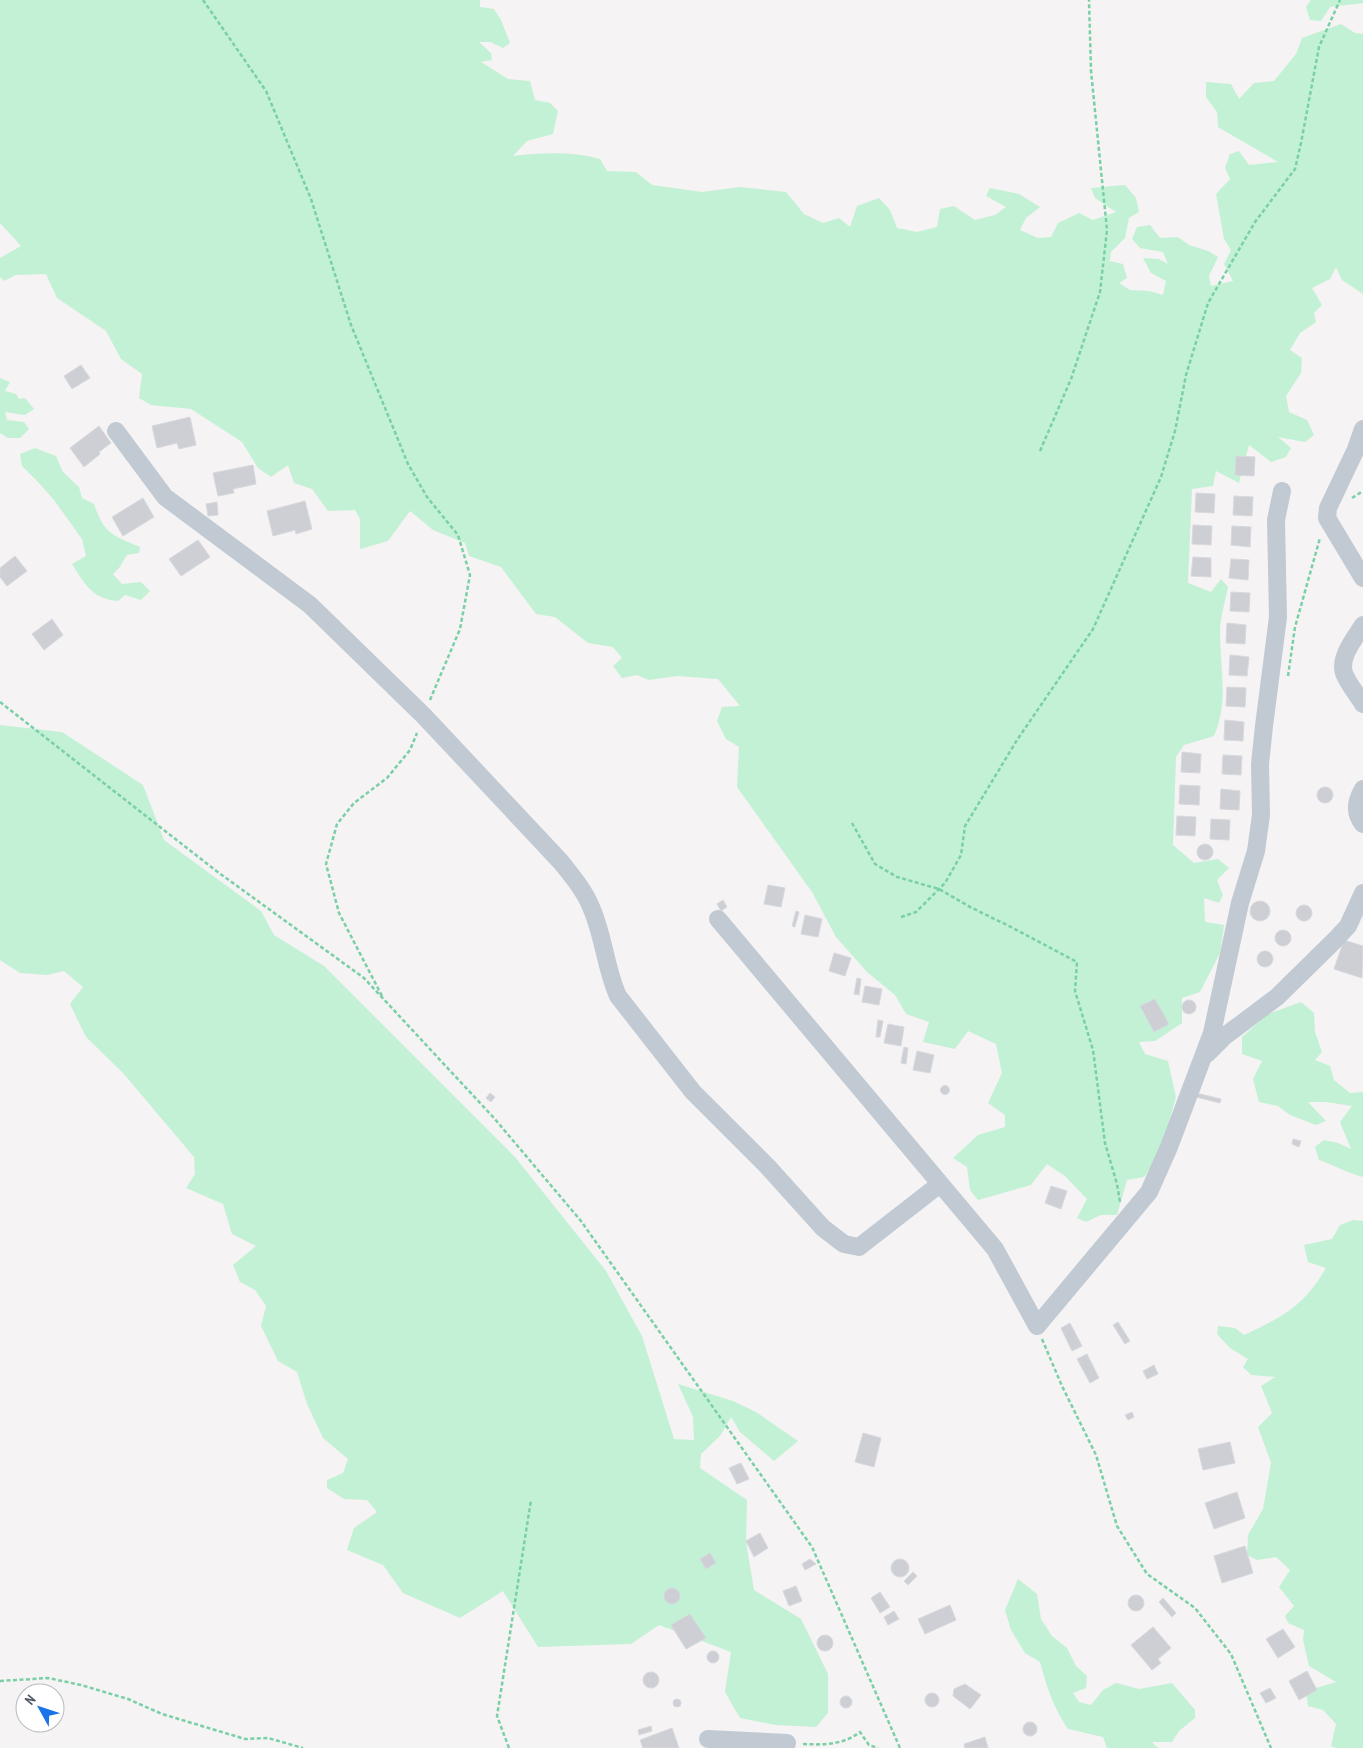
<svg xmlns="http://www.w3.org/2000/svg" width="1363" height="1748" font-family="'PT Sans Narrow',sans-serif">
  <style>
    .green { fill: #c3f1d5 }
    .building { fill: #cdcfd5; stroke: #d7d9de }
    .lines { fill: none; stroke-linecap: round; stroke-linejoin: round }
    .path { stroke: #7ad0a6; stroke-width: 2.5; stroke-dasharray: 4 2.5; stroke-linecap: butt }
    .minor { stroke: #c1cad2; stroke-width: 18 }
  </style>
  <rect width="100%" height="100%" fill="#f5f3f3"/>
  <!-- green -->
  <path class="green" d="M0 0H480V7L494 9 501 20 510 43 503 48 490 42H479L491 53 492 60 481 62 508 79 530 81 535 100 550 103 558 111 553 134 527 141 513 156C543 153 571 151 600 159L607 171 636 172 652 185 702 192 740 187 786 192 804 214 823 223 839 218 850 227 857 206 879 198 890 210 897 228 917 232 937 227 940 209 954 206 975 220 995 215 1006 207 986 196 990 188 1019 194 1040 207 1026 218 1020 230 1038 238 1051 237 1058 223 1079 213 1093 220 1116 212 1095 198 1091 188 1125 185 1136 198 1139 212 1129 218 1125 238 1111 252 1110 261 1123 264 1127 278 1119 283 1130 290 1149 291 1163 295 1166 281 1151 273 1143 258 1159 259 1168 264 1163 252 1140 248 1132 239 1137 227 1150 225 1160 238 1178 237 1189 245 1208 251 1218 257 1209 276 1211 286 1233 281 1224 264 1231 250 1224 239 1216 194 1230 179 1225 168 1230 154 1239 151 1249 165 1278 162 1218 127 1217 112 1206 97V82L1231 84 1239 99 1254 83 1274 81 1296 54 1302 38 1341 24 1355 33 1363 34V294L1342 280 1336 267 1330 279 1312 288 1322 305 1314 313 1316 322 1300 333 1290 350 1302 358 1301 373 1286 396 1289 412 1307 420 1314 435 1305 442 1278 437 1291 448 1286 457 1271 462 1249 445 1239 483 1216 471 1213 486 1192 489 1188 583 1211 592 1221 579 1228 587C1225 602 1220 618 1220 633 1220 669 1229 702 1214 736L1184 745 1176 757 1173 845 1194 863 1218 859 1229 868 1217 880 1223 895 1219 903 1204 898 1205 922 1224 925 1220 953 1200 992 1182 998V1023L1155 1041 1139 1042 1145 1054 1168 1061 1176 1097 1159 1157 1144 1177 1127 1180 1117 1215H1101L1086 1222 1077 1218 1087 1199 1065 1176 1047 1164 1031 1185 978 1200 970 1190 967 1167 953 1158 978 1135 1005 1127V1115L988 1103 1002 1073 996 1044 968 1031 955 1049 923 1042 929 1022 906 1014 895 995 867 972 836 937 812 892 737 787 739 747 726 739 717 721 722 707 740 706 718 679 677 676 649 680 637 675 622 678 613 666 622 658 613 647 588 643 555 617 536 614 501 567 469 556 465 543 433 530 410 511 388 541 360 549V519L355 510 328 511 312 489 294 483 288 465 271 477 258 468 242 442 191 409 151 405 139 398 142 374 121 359 106 331 57 298 46 274 16 275 4 281 0 277V258L21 246 0 223Z
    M1311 0H1363V3L1330 7 1321 21 1310 20 1306 7Z
    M0 378 10 382 5 391 16 394 19 399 25 398 34 409 25 415 5 412 7 420 24 422 29 429 20 438H8L0 433Z
    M35 448 56 456 63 472 79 487 82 498 94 504C104 534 112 535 140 547L139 553 127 555 119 568 113 574 122 584 141 582 150 591 141 600 125 595 118 601C92 599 85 584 72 564L86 556 82 539 54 500 39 483 22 466 20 454Z
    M0 725 62 732 143 785 164 840 261 911 274 935 324 966 515 1157 606 1271 642 1336 674 1439 694 1440 693 1417 678 1384 733 1401 756 1412 798 1441 774 1461 740 1432 731 1417 720 1436 701 1454 700 1468 747 1500 746 1542 754 1590 801 1619 828 1674V1713L816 1727 776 1725 740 1718 725 1692 731 1652 659 1625 631 1644 538 1647 503 1591 460 1618 403 1593 383 1565 347 1550 354 1528 377 1512 367 1500 344 1499 327 1488V1480L343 1473 348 1459 323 1438 307 1404 297 1372 278 1361 261 1326 266 1306 255 1290 240 1282 233 1265 256 1246 232 1234 223 1204 186 1188 195 1174 194 1157 123 1073 86 1037 70 1004 83 987 64 971 47 975 20 973 0 960Z
    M1301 1002 1314 1013 1315 1032 1322 1052 1315 1060 1330 1066 1334 1080 1350 1093 1363 1092V1177C1347 1173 1334 1165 1319 1160L1315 1147 1324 1140 1338 1143 1351 1149 1340 1122 1352 1106 1326 1102H1308L1326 1121 1316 1125 1290 1115 1278 1106 1259 1102 1253 1079 1262 1061 1242 1054V1037L1268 1014Z
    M1353 1220 1363 1221V1748H1336L1331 1746 1336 1724 1323 1710 1308 1706 1306 1691 1336 1682 1309 1666 1303 1640 1304 1630 1288 1623 1285 1616 1294 1606 1279 1587 1290 1570 1276 1557 1257 1560 1247 1555 1248 1535 1263 1509 1271 1463 1258 1427 1272 1413 1261 1386 1275 1377 1251 1375 1243 1367 1248 1359 1230 1348 1217 1334 1218 1326 1235 1328 1244 1335C1283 1317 1304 1306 1326 1268L1308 1262 1304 1245 1332 1239 1340 1225Z
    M1018 1579 1037 1594 1041 1619 1052 1636 1067 1648 1076 1666 1087 1676 1086 1688 1073 1693 1079 1702 1091 1705 1103 1690 1116 1683 1139 1689 1172 1683 1195 1710V1718L1179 1731 1172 1742H1152L1158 1748H1107L1103 1737 1068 1729C1052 1704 1048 1690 1040 1662L1025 1653 1011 1630 1005 1610Z"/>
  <!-- building -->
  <path class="building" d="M81 365 90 378 72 389 64 376Z
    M190 417 196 445 179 449 177 443 157 448 152 426Z
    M99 426 111 443 99 452 100 454 84 467 70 448Z
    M1236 456 1255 457 1254 476 1235 475Z
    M253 465 256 484 233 489 234 493 218 496 213 473Z
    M1196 493 1215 494 1214 513 1195 512Z
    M1234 496 1253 497 1252 516 1233 515Z
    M143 498 154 517 123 536 112 517Z
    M305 501 312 529 296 534 295 530 273 536 267 511Z
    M217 502 218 515 208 516 206 504Z
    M1193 525 1212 526 1211 545 1192 544Z
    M1232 526 1251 527 1250 547 1231 545Z
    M198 540 210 557 181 576 169 559Z
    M15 556 27 571 7 586 0 577V568Z
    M1193 557 1211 558V577L1191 576Z
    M1231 559 1249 560 1248 580 1229 578Z
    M1231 592 1250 593 1249 612 1230 611Z
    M52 619 63 635 44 650 32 634Z
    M1227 623 1246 625 1245 644 1226 643Z
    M1230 655 1249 657 1247 676 1229 675Z
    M1227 687 1246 688 1245 707 1226 706Z
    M1225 720 1244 722 1243 741 1224 740Z
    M1182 752 1201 754 1200 773 1181 772Z
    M1223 755 1242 756 1241 775 1222 774Z
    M1180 785 1200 786 1199 805 1179 804Z
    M1317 795a8 8 0 1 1 16 0a8 8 0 1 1-16 0Z
    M1221 789 1240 791 1239 810 1220 809Z
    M1177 816 1196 817 1195 836 1176 835Z
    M1211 819 1230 820 1229 840 1210 839Z
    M1197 852a8 8 0 1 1 16 0a8 8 0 1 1-16 0Z
    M768 885 785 888 781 907 764 904Z
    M723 900 727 907 721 911 717 904Z
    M1250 911a10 10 0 1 1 20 0a10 10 0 1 1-20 0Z
    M1296 913a8 8 0 1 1 16 0a8 8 0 1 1-16 0Z
    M796 911 799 912 795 927 792 926Z
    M805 915 822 919 818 937 801 934Z
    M1275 938a8 8 0 1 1 16 0a8 8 0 1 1-16 0Z
    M1344 940 1363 946 1362 978 1334 969Z
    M1257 959a8 8 0 1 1 16 0a8 8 0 1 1-16 0Z
    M834 953 851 958 845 976 829 971Z
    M857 978 861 979 859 995 854 994Z
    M865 986 882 989 879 1005 862 1002Z
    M1155 999 1169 1024 1154 1032 1140 1006Z
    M1182 1007a7 7 0 1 1 14 0a7 7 0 1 1-14 0Z
    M878 1020 883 1021 880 1037H876Z
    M888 1024 904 1027 901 1046 884 1043Z
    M904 1047 908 1048 906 1064 901 1063Z
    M917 1051 934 1055 930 1073 913 1070Z
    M940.5 1090a4.5 4.5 0 1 1 9 0a4.5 4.5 0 1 1-9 0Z
    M490 1093 495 1097 491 1102 486 1098Z
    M1196 1093 1221 1099 1220 1103 1196 1097Z
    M1293 1139 1301 1141 1299 1147 1292 1144Z
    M1051 1186 1067 1191 1061 1209 1045 1203Z
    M1118 1322 1130 1341 1125 1344 1113 1325Z
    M1070 1323 1082 1346 1072 1351 1061 1328Z
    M1087 1354 1099 1378 1090 1383 1077 1359Z
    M1154 1365 1158 1374 1147 1379 1143 1371Z
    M1132 1412 1134 1417 1128 1420 1125 1415Z
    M863 1433 881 1438 874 1467 855 1462Z
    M1230 1442 1235 1463 1203 1470 1198 1449Z
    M741 1463 749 1479 737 1484 729 1468Z
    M1237 1492 1245 1518 1214 1529 1205 1503Z
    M760 1533 768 1548 754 1557 746 1541Z
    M1245 1546 1253 1573 1222 1583 1214 1556Z
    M710 1553 716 1563 706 1569 700 1559Z
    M891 1568a9 9 0 1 1 18 0a9 9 0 1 1-18 0Z
    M810 1559 816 1564 805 1570 802 1564Z
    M913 1572 917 1576 908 1585 904 1581Z
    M796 1586 802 1601 789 1606 783 1591Z
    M664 1596a8 8 0 1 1 16 0a8 8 0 1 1-16 0Z
    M880 1592 890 1607 880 1613 871 1598Z
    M1128 1603a8 8 0 1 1 16 0a8 8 0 1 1-16 0Z
    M1163 1598 1176 1613 1172 1617 1159 1602Z
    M950 1605 956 1620 925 1634 918 1619Z
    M894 1611 899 1619 888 1625 884 1617Z
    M690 1614 706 1638 686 1649 671 1625Z
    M1153 1627 1171 1648 1158 1659 1161 1663 1152 1670 1131 1645Z
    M1283 1629 1295 1647 1278 1658 1266 1639Z
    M817 1643a8 8 0 1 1 16 0a8 8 0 1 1-16 0Z
    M707 1657a6 6 0 1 1 12 0a6 6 0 1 1-12 0Z
    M1307 1671 1317 1690 1299 1700 1289 1681Z
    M643 1680a8 8 0 1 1 16 0a8 8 0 1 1-16 0Z
    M965 1684 981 1695 970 1709 953 1696 954 1689Z
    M1270 1688 1276 1698 1266 1703 1260 1693Z
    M925 1700a7 7 0 1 1 14 0a7 7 0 1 1-14 0Z
    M840 1702a6 6 0 1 1 12 0a6 6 0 1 1-12 0Z
    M673 1703a4 4 0 1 1 8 0a4 4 0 1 1-8 0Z
    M1023 1729a7 7 0 1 1 14 0a7 7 0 1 1-14 0Z
    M651 1726 652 1731 639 1735 638 1730Z
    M672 1728 679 1748H643L640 1740Z
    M985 1737 988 1748H965L964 1744Z"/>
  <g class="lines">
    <!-- path -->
    <path class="path" d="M203 0 266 91 311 199 351 325 408 464 427 497 458 535 470 575 460 629 430 700
      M1040 451 1071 379 1100 292 1107 230 1091 71 1089 0
      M1352 498 1363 491
      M1288 676 1295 627 1320 538
      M0 702 215 870 364 978 494 1118 581 1221 812 1547 900 1748
      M852 823 875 864 897 877 939 889 972 908 1011 927 1077 962 1075 991 1093 1050 1105 1143 1117 1184 1120 1202
      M901 917 916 912 945 883 961 855 965 826 1017 740 1093 629 1161 477 1175 431 1186 375 1208 303 1255 222 1295 169 1301 143 1319 47 1340 0
      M382 996 339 913 326 864 337 824 354 803 387 778 410 750 417 733
      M1042 1339 1062 1386 1096 1455 1117 1526 1147 1574 1195 1608 1231 1654 1271 1748
      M0 1681 48 1678 81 1685 128 1699 162 1714 245 1739 268 1738 303 1748
      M803 1744C823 1745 843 1745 860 1732L869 1745 878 1748
      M509 1748 497 1716 531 1500"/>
    <!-- minor -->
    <path class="minor" d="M1363 429 1356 449 1328 508 1327 518 1363 578
      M116 431 165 497 310 605 424 716 561 862C572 876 584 890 591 907 604 936 605 967 618 996L693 1092 768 1167 823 1228 844 1244 859 1247 940 1184
      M1363 625C1355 638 1339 657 1344 673 1348 684 1357 694 1363 704
      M1363 789C1356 801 1354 813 1363 824
      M718 919 995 1249 1037 1326 1149 1192 1169 1147 1212 1033 1240 903 1256 851 1261 815 1260 764 1264 726 1278 617 1276 520 1282 491
      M1207 1054 1225 1036 1277 997 1335 940 1348 926 1363 893
      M708 1739 787 1743"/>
  </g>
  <!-- north arrow -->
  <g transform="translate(40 1708) rotate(310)"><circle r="24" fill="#ffffff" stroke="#b7bbc0"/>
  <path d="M0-4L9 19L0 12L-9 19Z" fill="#1a73e8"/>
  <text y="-8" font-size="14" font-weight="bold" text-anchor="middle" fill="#4a5661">N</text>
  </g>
</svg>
